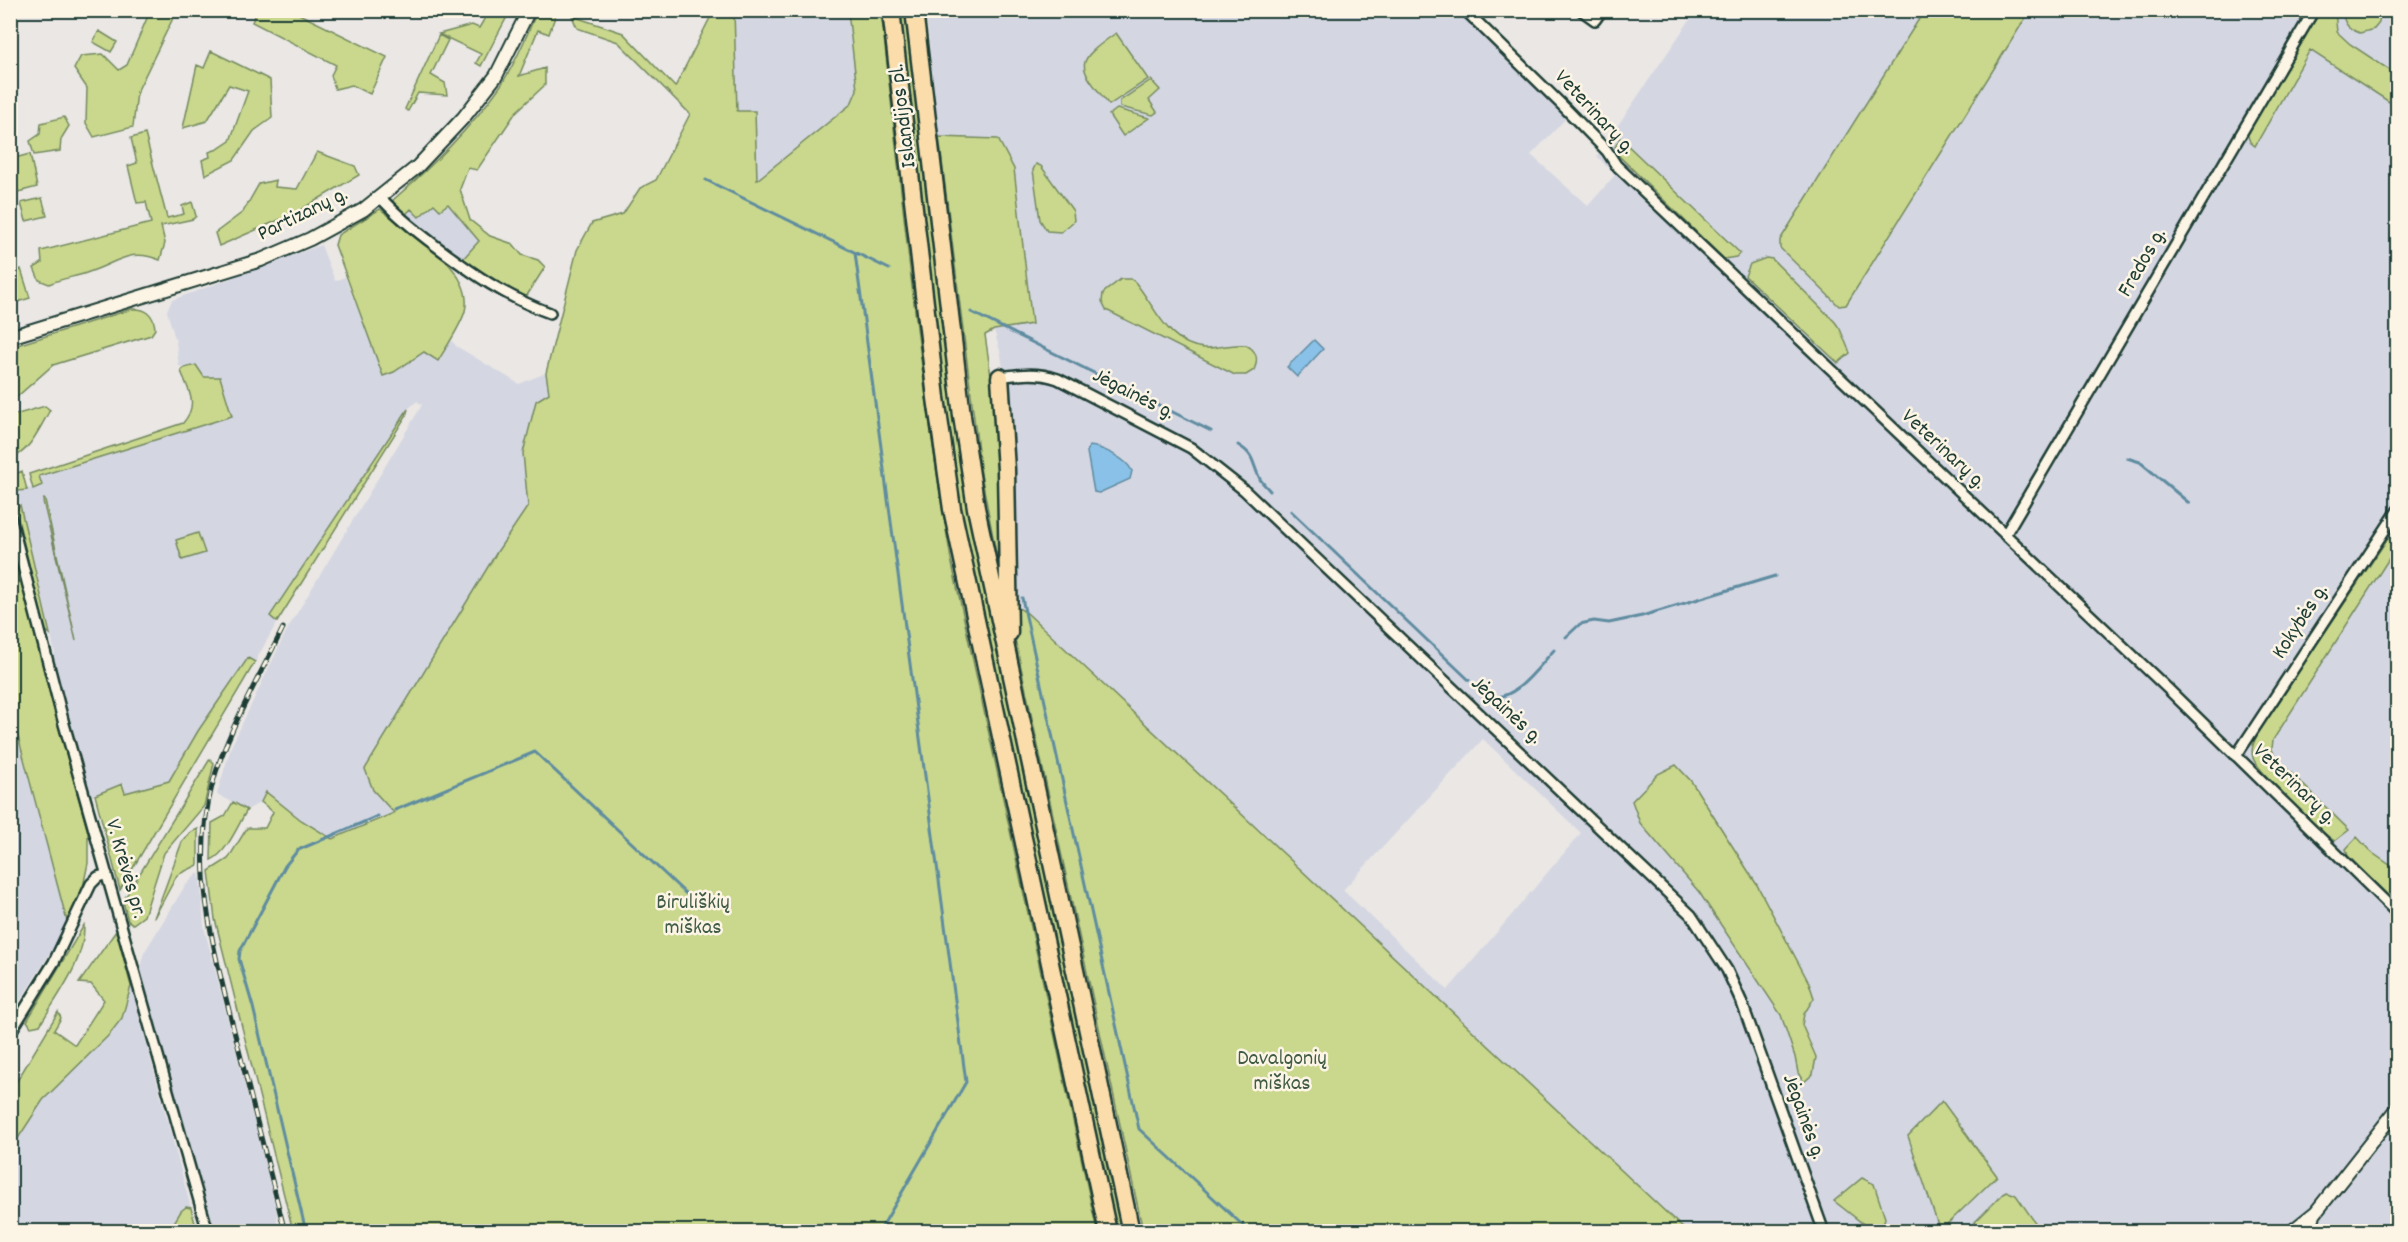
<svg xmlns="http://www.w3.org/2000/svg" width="2408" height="1242" font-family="Dekko,sans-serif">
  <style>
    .built { fill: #d4d6e2; fill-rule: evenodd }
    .green { fill: #c9d88c; stroke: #748a60; stroke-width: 1.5 }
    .water { fill: #8ac1e8; stroke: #5f8ca0; stroke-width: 1.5 }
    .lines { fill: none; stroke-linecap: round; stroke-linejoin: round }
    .stream { stroke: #5f8ca0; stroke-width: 3 }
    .street-casing { stroke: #1f3d34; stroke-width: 14 }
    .secondary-casing { stroke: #1f3d34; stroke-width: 16 }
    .highway-casing { stroke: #1f3d34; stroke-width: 21 }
    .street { stroke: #fcf5e5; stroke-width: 9 }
    .secondary { stroke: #fcf5e5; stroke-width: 12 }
    .highway { stroke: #faddab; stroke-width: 16 }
    .rail-casing { stroke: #1f3d34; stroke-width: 5 }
    .rail { stroke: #fcf5e5; stroke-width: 3; stroke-dasharray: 9; stroke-linecap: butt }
    .labels { text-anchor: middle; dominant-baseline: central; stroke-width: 5; stroke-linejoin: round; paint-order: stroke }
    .street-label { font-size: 22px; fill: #1f3d34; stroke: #fcf5e5 }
    .park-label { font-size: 22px; fill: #415c46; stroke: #fcf5e5 }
  </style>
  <rect width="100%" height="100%" fill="#eae7e4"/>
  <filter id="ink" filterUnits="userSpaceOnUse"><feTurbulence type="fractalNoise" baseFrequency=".0167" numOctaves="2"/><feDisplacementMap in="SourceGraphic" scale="12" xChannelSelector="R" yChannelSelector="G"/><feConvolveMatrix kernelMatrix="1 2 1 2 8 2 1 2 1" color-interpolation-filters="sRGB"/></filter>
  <g filter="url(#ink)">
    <!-- built -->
    <path class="built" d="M734 11H848L857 90 851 104 756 180 755 112H737Z
      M926 11H1472L1574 110 1531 155 1588 206 1615 175 1597 156 1696 11H2397V1231H2041L2022 1202 2006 1191 1966 1231H1686L1027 613 1012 604 1009 413 1001 354 994 330 1032 324 1014 169 998 139 939 137ZM1483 739 1581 833 1448 990 1343 890ZM1676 765 1691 781 1757 885 1814 998 1804 1014 1801 1025 1811 1042 1798 1073 1795 1057 1781 1015 1699 892 1639 823ZM1862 1178 1874 1184 1885 1218 1853 1216 1841 1208Z
      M434 204H448L479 241 461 261 404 216 411 209Z
      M321 245 335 281 345 277 383 375 394 372 424 352 438 360 450 339 456 346 519 384 546 373 550 393 523 453 528 506 497 552 365 769 373 790 394 813 332 839 301 821 267 792 261 802 247 810 217 794 231 747 287 630 422 405 417 401 408 409 270 616 277 622 255 662 248 658 198 731 169 781 125 793 122 784 90 797 51 658 55 653 17 491 41 486 39 476 232 416 220 377H204L188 368 179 366 176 342 167 311 172 300Z
      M10 710 68 925 11 1015 10 1014Z
      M197 874H199L200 878 204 927 269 1180 277 1214V1231H215L142 979 140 967 144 953 185 886Z
      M131 986 191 1208 186 1207 172 1226 175 1231H11L10 1149 43 1100 108 1036 122 1018Z"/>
    <!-- green -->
    <path class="green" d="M714 10 734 11 737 111H755L757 180 851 104 857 90 848 11H881C902 194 919 377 951 559L1097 1231H293L215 919 209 871 228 859 247 828H265L273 812 261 802 266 792 301 820 332 839 394 813 373 790 365 769 497 552 528 506 523 453 536 401 549 393 546 373 577 250 592 223 623 214 640 188 656 180 690 114 618 42 577 28 572 16 623 33 675 87Z
      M150 11H169L175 14 137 92 133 127 94 137 86 123 87 88 74 69 81 56 103 54 119 70 127 65Z
      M257 11H293L387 57 370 94 352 85 335 89 331 75 336 65 252 22Z
      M489 11H510L481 66 476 63 481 54 439 34 472 25 479 28Z
      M537 11H557L549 34 538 30 519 76 545 68V85L516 112 477 170 468 168 460 189 470 220 490 236 513 244 522 255 538 260 545 267 526 297 488 280 461 261 479 241 448 204 440 210 434 204 419 217 411 209 404 216 393 207V200C433 165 470 129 501 85 516 62 527 36 537 11Z
      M898 11H906L963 468 976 551 1001 656 1125 1231H1114L955 484 940 373Z
      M1924 11H2030L1846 305 1839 306 1780 248V240Z
      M2320 11H2335L2337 32 2350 44 2397 75V107L2310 50 2255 146 2250 142 2247 133Z
      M2343 11H2380L2379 23 2374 29 2360 33C2348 29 2343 23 2343 11Z
      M99 31 117 42 111 52 93 42Z
      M1116 33 1148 79 1109 105C1078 65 1072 64 1116 33Z
      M439 35 448 40 431 75 445 83 447 95 418 93 408 111 405 109Z
      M211 51 270 80 272 118 254 131 234 160 205 175 202 160 210 157 209 152 218 149 230 141 248 91 229 85 207 121 183 128 197 65 204 68Z
      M1151 80 1160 90 1149 100 1157 112 1153 115 1120 107V101Z
      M1117 109 1149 118 1123 136 1109 115Z
      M64 117 69 126 61 139 60 151 34 155 30 141 40 134 41 123Z
      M145 134 167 218 184 214 182 206 192 202 196 216 193 219 161 226 165 243 160 260C130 247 117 263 89 272 76 277 62 278 49 284L39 280 34 268 42 263 41 251 151 223 146 202 137 203 128 166 137 163 131 138Z
      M939 137 998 139 1014 169 1032 324 994 330 985 335 993 390 999 410 1002 584 981 474Z
      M1620 138 1740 253 1736 257 1724 259 1619 156 1615 147Z
      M317 152 355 166 359 175 295 213 219 246 215 233 243 212 259 184 276 180 275 187 297 189Z
      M30 154 37 187 18 192 11 159Z
      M1036 164 1041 166 1073 211 1074 221 1061 232 1047 231 1040 220 1033 170Z
      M42 198 47 216 26 221 21 203Z
      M380 209C408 231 476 269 465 311 461 326 446 347 438 361L424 352 394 372 383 376 335 245 338 235Z
      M1766 258 1772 259 1835 322 1840 329 1850 353 1838 363 1745 276 1750 264Z
      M21 269 30 298 11 304V273Z
      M1121 279H1131L1135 282C1155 306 1168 345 1204 348 1218 349 1232 343 1246 345 1256 350 1259 359 1254 370L1246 375H1235L1106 310 1102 302 1103 293Z
      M132 309C146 308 154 314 155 329L151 335 53 365 11 402V347Z
      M196 365 204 377H220L232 416 39 476 42 485 33 489 29 474 183 423C199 404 189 392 181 371L184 368Z
      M45 406 50 410C42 424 27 457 11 457V416Z
      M408 409 406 416 277 622 270 616Z
      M22 471 27 490 17 491 11 488V476Z
      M44 499 45 500 76 641 43 501Z
      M20 505 50 634 45 630 16 511Z
      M198 533 205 553 182 560 176 540Z
      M10 536 49 691 88 832V863L83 887 68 925 11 710Z
      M2388 538 2397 540V546L2273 740 2272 749 2275 757 2349 830 2335 841C2324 836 2256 769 2253 758 2250 748 2255 740 2259 731Z
      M1012 604 1027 613 1686 1231H1143L1014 635Z
      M248 658 255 662 120 890 95 795 122 784 125 793 169 781 198 731Z
      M210 759 214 763 204 806 164 853 144 916 133 924 128 921 123 901Z
      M1676 765 1691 781 1757 885 1809 983 1814 998 1804 1014 1802 1025 1816 1057 1813 1074 1804 1082 1798 1073 1795 1057 1781 1015 1699 892 1640 823 1632 801 1658 774Z
      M233 802 247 810C238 825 227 853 211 860L212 823 225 816Z
      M198 829V865L177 875 154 918 182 842 191 832Z
      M2357 837 2371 852 2397 870V904L2348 856 2346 849Z
      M84 925C85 962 58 994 40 1025L31 1027 27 1021Z
      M116 931 131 986 122 1018 108 1036 43 1100 11 1149V1091L58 1012 61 1018 54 1030 75 1045 104 1000 91 984 79 983Z
      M1942 1101 1997 1176 1940 1231 1908 1136Z
      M1862 1178 1874 1184 1885 1218 1881 1231 1866 1226 1834 1201Z
      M2006 1191 2016 1195 2041 1231H1966Z
      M186 1207 191 1208 197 1231H175L172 1226 181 1211Z"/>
    <!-- water -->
    <path class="water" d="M1314 340 1323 349 1297 377 1287 367Z
      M1089 446C1102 447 1127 459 1132 471L1130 479 1099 493 1094 492 1087 452Z"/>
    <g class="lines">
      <!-- stream -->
      <path class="stream" d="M706 180 889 269
        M855 253 966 1082 879 1232
        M971 312 1211 431
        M1238 445C1256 456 1251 462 1260 479 1262 483 1267 487 1270 491
        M2127 458 2140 462 2189 503
        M1291 511 1469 680
        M1022 598 1139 1129 1250 1232
        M1566 637 1580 624 1594 621 1609 623 1642 616 1775 576
        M1487 696C1513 705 1539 666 1554 650
        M395 810 535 752 700 907
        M306 1232 253 1007 239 959 240 951 285 866 298 850 378 816"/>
      <defs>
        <path id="street" d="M1465 10 1562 105 1607 151 1616 165 2167 688 2398 914
          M1581 10 1595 20 1602 10
          M381 198C397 216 416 231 436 246 473 274 506 297 550 313
          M1000 377C1021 374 1038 372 1058 379L1191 448 1244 490 1691 915 1727 970 1742 1003 1824 1232
          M10 516 64 724 208 1232
          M2005 535 2314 10
          M2236 756 2398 510
          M10 1033 54 962 91 884 98 877 107 874"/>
        <path id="secondary" d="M10 337 261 260 310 239 363 210 417 167 464 117 496 76 529 10
          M2291 1232 2316 1212 2398 1108
          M2307 1232 2315 1213"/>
        <path id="highway" d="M891 10 936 398 952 509 1108 1232
          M914 10 962 416 976 508 1131 1232
          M1000 377 1006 470 1009 633"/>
      </defs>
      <!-- street casing -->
      <use href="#street" class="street-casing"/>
      <!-- secondary casing -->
      <use href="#secondary" class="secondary-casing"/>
      <!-- highway casing -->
      <use href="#highway" class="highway-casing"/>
      <!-- street -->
      <use href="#street" class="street"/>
      <!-- secondary -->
      <use href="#secondary" class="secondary"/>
      <!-- highway -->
      <use href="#highway" class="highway"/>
      <defs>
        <path id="rail" d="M283 628C260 676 225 735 212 786 189 874 217 961 238 1046 254 1108 269 1170 285 1232"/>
      </defs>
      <!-- rail casing -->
      <use href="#rail" class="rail-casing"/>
      <!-- rail -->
      <use href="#rail" class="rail"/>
    </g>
  </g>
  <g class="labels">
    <!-- street labels -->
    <g class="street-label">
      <text transform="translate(1594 113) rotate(47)">Veterinarų g.</text>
      <text transform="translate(904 116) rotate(-97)">Islandijos pl.</text>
      <text transform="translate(303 215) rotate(-26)">Partizanų g.</text>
      <text transform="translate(2143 263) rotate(-60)">Fredos g.</text>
      <text transform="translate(1133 395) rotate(27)">Jėgainės g.</text>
      <text transform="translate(1943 450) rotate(43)">Veterinarų g.</text>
      <text transform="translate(2301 622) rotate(-57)">Kokybės g.</text>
      <text transform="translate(1506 711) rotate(43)">Jėgainės g.</text>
      <text transform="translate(2294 785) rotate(44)">Veterinarų g.</text>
      <text transform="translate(125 869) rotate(74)">V. Krėvės pr.</text>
      <text transform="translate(1803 1117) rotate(70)">Jėgainės g.</text>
    </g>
    <!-- park labels -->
    <g class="park-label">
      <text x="693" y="903">Biruliškių<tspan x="693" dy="25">miškas</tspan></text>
      <text x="1282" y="1059">Davalgonių<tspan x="1282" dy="25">miškas</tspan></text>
    </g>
  </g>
  <!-- margin -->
  <rect width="2408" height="1242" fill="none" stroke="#fcf5e5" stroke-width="36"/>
  <rect x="18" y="18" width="2372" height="1206" fill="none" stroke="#1f3d34" stroke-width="2" filter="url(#ink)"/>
</svg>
